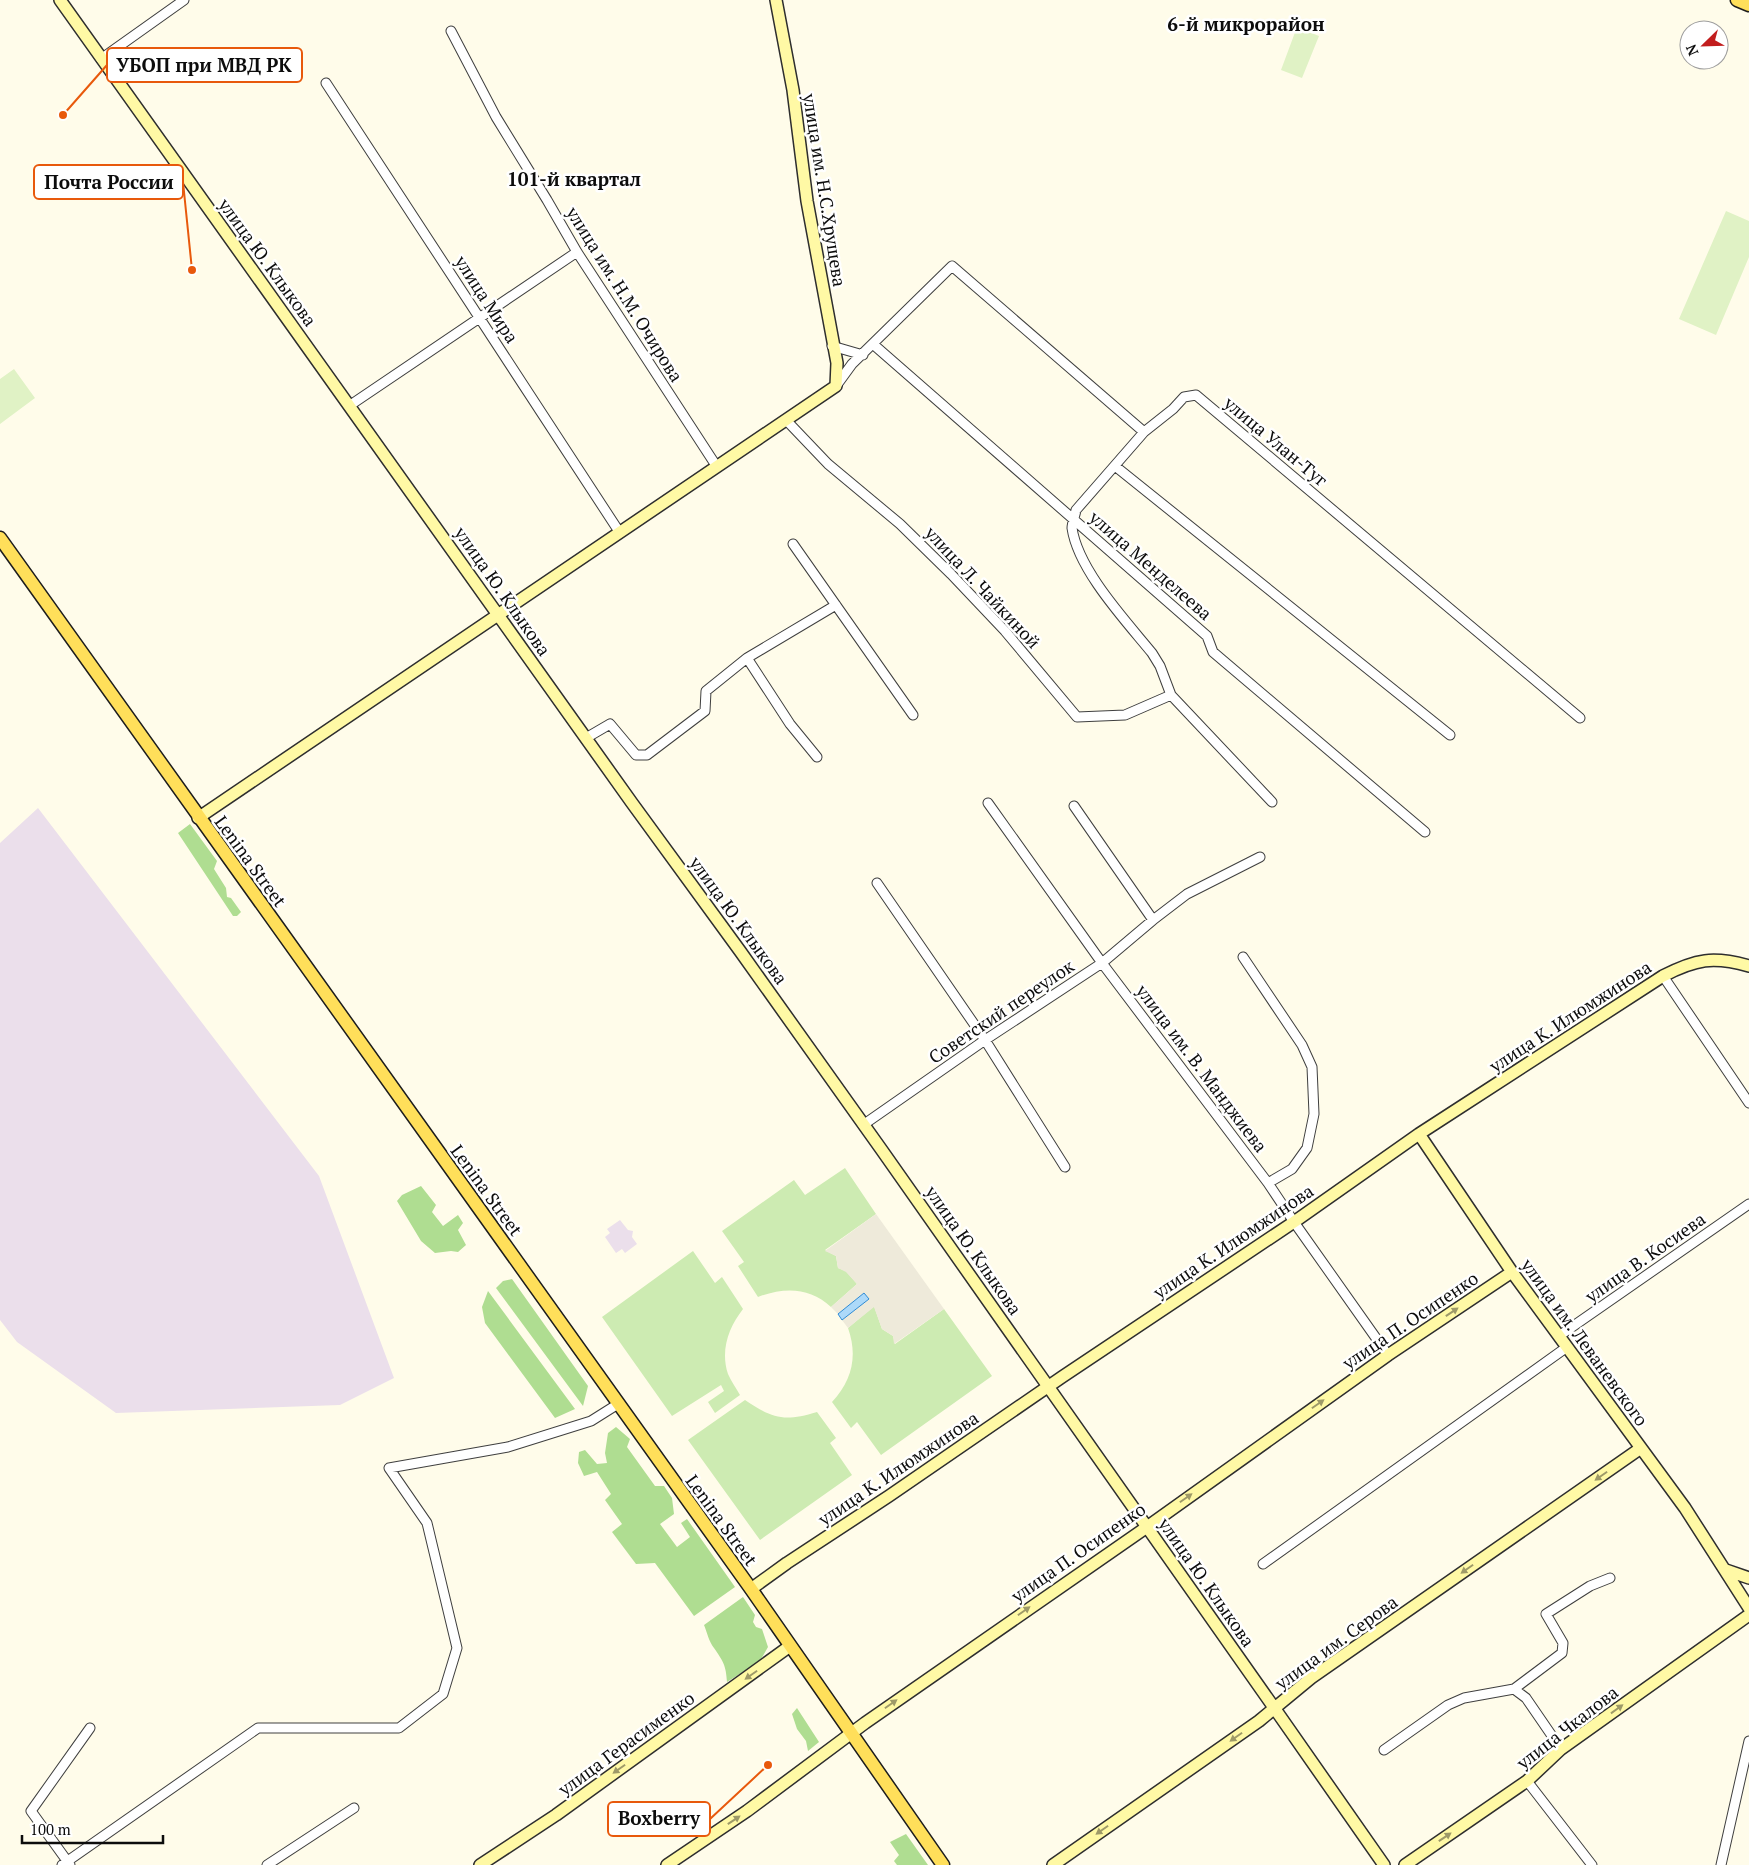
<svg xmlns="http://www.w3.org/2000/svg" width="1749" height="1865" font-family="'PT Serif',serif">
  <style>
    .industrial { fill: #ebdfeb }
    .green { fill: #cdebb2 }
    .forest { fill: #afdd91 }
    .pitch { fill: #e0f2c5 }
    .plaza { fill: #eeeada }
    .water { fill: #acd9f9; stroke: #2f8bd4 }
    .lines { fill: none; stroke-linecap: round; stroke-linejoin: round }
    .street-casing { stroke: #3f3f3f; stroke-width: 11 }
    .secondary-casing { stroke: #2e2e2e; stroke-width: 14 }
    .primary-casing { stroke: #1d1d1d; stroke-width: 15 }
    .street { stroke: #fff; stroke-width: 9 }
    .secondary { stroke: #fff9a5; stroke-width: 11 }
    .primary { stroke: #ffdf5a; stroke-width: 12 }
    .oneway { fill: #9e9a68 }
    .labels { text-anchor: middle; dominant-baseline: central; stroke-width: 5; stroke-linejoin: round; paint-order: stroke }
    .street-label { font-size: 18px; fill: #0c0c0c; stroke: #fff }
    .neighbourhood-label { font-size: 19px; font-weight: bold; fill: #0c0c0c; stroke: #fff }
    .leader { fill: none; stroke: #e8590c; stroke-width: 2 }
    .callout-dot { fill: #e8590c; stroke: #fff; stroke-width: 2 }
    .callout { fill: #fff; stroke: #e8590c; stroke-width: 2 }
    .callout-label { font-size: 19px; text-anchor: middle; font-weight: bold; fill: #0c0c0c }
  </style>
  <rect width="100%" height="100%" fill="#fffcea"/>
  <!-- industrial -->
  <path class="industrial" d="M38 808 319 1176 394 1378 340 1405 116 1413 17 1342 0 1320V843Z
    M620 1220 628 1230 633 1231 632 1237 637 1244 625 1253 622 1249 616 1253 605 1237 610 1233 607 1229Z"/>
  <!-- green -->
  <path class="green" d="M845 1168 876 1214 825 1250 836 1256 838 1268 846 1271 857 1284 831 1307C810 1287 784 1287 758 1297L738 1266 744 1262 722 1231 794 1180 805 1195Z
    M693 1251 715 1283 722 1277 743 1309C729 1327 720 1350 728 1374 731 1381 736 1388 740 1395L715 1413 708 1402 724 1391 721 1385 672 1416 602 1317Z
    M874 1306 882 1329 893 1336 895 1344 944 1309 992 1376 881 1455 857 1422 851 1428 832 1402C852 1381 858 1356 848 1328Z
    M745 1400C773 1419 784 1422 817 1412L836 1438 830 1443 852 1475 760 1540 688 1440Z"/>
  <!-- forest -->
  <path class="forest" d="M190 824 217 861 214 869 226 888 227 897 231 898 241 912 237 916H233L178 833Z
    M421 1186 436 1205 432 1212 443 1226 458 1215 463 1223 458 1230 466 1245 458 1252 451 1251 435 1253 421 1241 397 1201 402 1195Z
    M512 1279 588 1386 583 1406 496 1288 503 1281Z
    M488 1291 575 1409 555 1418 485 1323 482 1307Z
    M616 1427 630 1439 627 1447 655 1486H664L672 1498 674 1514 660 1524 677 1547 690 1537 681 1523 687 1519 735 1587 694 1616 655 1563 636 1564 612 1532 622 1524 605 1500 611 1494 597 1472 584 1476 578 1463 579 1452 585 1450 597 1464 607 1463 605 1453 608 1433Z
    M743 1597 755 1615 753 1622 756 1627 762 1629 768 1647 760 1661 727 1682C726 1665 723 1661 714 1648 709 1642 707 1632 704 1625Z
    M797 1708 819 1742 808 1751 806 1741 797 1729 792 1714Z
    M906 1834 928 1865H897L894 1861 899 1855 890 1842Z"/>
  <!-- pitch -->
  <path class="pitch" d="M1297 27 1319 36 1302 78 1281 70Z
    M1726 211 1749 221V257L1716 335 1679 319Z
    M14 369 35 398 0 424V379Z"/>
  <!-- plaza -->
  <path class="plaza" d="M876 1214 944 1309 894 1344 893 1336 882 1329 874 1307 848 1328 842 1320 869 1299 864 1293 838 1314 831 1307 857 1284 846 1272 838 1268 836 1256 825 1251Z"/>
  <!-- water -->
  <path class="water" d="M864 1293 869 1299 842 1320 838 1314Z"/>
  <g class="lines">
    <defs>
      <path id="street" d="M451 31 496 117 547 200 577 252 717 467
        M101 59 184 0
        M326 83 620 533
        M874 345 1207 636 1213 652 1425 832
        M832 346 863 355
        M836 386 852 364 952 266 1144 432
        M349 406 577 252
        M786 420 828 464 900 524 951 574 1005 631 1077 717 1125 715 1171 695
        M1115 466 1450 735
        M793 544 913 715
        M747 658 790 724 817 757
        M586 738 610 724 636 755H647L705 711 706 691 747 658 836 605
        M1272 802 1171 695 1160 666 1152 653C1126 621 1078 570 1072 528 1072 523 1075 516 1076 510L1144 432 1173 409 1184 397 1196 395 1580 718
        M988 803 1102 963 1268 1183 1294 1222 1388 1355
        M1074 806 1153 920
        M877 883 985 1040 1065 1167
        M1243 957 1302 1045 1312 1067 1314 1114 1307 1148 1292 1169 1268 1183
        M1663 976 1749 1103
        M863 1125 985 1040 1102 963 1153 920 1187 894 1260 857
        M1559 1336 1749 1204
        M1263 1564 1567 1347
        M1514 1689 1526 1698 1561 1749
        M1384 1750 1448 1705 1464 1698 1514 1689 1562 1653 1563 1643 1546 1614 1590 1586 1610 1578
        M1527 1781 1592 1865
        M62 1865 258 1728H399L443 1694 457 1648 427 1523 389 1468 508 1447 591 1421 618 1404
        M70 1865 31 1811 90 1728
        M267 1865 354 1808
        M1721 1865 1749 1741"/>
      <path id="secondary" d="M60 0 632 803 740 951 881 1149 1275 1709 1384 1865
        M198 818 836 386 837 363 807 201 793 90 776 0
        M1419 1134 1512 1272 1685 1508 1749 1608
        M1726 1570 1749 1578
        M751 1589 787 1563 889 1496 1062 1377 1294 1222 1419 1134 1663 976C1696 959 1713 956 1749 966
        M480 1865 556 1815 790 1646
        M667 1865 747 1811 865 1723 1147 1527 1388 1355 1512 1272
        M1053 1865 1259 1721 1311 1678 1641 1448
        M1405 1865 1527 1781 1561 1749 1749 1615"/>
      <path id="primary" d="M1737 0 1749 5
        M0 538 751 1589 943 1865"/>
    </defs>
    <!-- street casing -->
    <use href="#street" class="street-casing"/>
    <!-- secondary casing -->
    <use href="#secondary" class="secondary-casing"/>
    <!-- primary casing -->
    <use href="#primary" class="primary-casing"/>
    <!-- street -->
    <use href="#street" class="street"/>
    <!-- secondary -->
    <use href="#secondary" class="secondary"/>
    <!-- primary -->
    <use href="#primary" class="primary"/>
  </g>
  <!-- one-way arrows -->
  <defs><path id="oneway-solid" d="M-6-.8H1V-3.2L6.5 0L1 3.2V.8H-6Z" transform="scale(1.25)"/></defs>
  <g class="oneway">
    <use href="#oneway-solid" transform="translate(1452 1312) rotate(-34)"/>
    <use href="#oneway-solid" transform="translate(1318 1404) rotate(-35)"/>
    <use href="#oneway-solid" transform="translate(1601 1476) rotate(145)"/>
    <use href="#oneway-solid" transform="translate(1186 1498) rotate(-35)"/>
    <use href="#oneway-solid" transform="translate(1467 1569) rotate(145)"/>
    <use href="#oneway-solid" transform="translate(1024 1611) rotate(-35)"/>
    <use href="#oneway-solid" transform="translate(751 1675) rotate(145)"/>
    <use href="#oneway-solid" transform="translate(891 1704) rotate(-35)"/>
    <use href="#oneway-solid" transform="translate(1617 1709) rotate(-36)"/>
    <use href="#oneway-solid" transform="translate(1236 1737) rotate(145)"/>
    <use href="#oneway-solid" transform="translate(619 1769) rotate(145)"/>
    <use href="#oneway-solid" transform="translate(734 1820) rotate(-34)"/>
    <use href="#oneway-solid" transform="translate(1102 1830) rotate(145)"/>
    <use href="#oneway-solid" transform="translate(1445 1837) rotate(-34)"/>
  </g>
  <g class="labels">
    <!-- street labels -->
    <g class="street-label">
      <text transform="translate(825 190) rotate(81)">улица им. Н.С.Хрущева</text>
      <text transform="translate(268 262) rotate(54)">улица Ю. Клыкова</text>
      <text transform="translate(625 294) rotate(58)">улица им. Н.М. Очирова</text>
      <text transform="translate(487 299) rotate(57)">улица Мира</text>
      <text transform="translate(1276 441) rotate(40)">улица Улан-Туг</text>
      <text transform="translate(1151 565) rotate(41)">улица Менделеева</text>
      <text transform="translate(983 587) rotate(47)">улица Л. Чайкиной</text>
      <text transform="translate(503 591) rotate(55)">улица Ю. Клыкова</text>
      <text transform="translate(251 861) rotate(54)">Lenina Street</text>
      <text transform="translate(739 920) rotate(54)">улица Ю. Клыкова</text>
      <text transform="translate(1001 1011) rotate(-34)">Советский переулок</text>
      <text transform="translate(1570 1016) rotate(-33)">улица К. Илюмжинова</text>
      <text transform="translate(1202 1068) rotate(53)">улица им. В. Манджиева</text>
      <text transform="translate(487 1190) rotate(54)">Lenina Street</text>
      <text transform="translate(1233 1241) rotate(-34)">улица К. Илюмжинова</text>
      <text transform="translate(974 1250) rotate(55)">улица Ю. Клыкова</text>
      <text transform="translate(1645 1257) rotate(-35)">улица В. Косиева</text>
      <text transform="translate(1410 1320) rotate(-34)">улица П. Осипенко</text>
      <text transform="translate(1585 1342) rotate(54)">улица им. Леваневского</text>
      <text transform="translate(898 1468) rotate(-34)">улица К. Илюмжинова</text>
      <text transform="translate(722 1520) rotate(54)">Lenina Street</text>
      <text transform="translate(1078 1552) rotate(-35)">улица П. Осипенко</text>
      <text transform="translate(1207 1582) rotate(55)">улица Ю. Клыкова</text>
      <text transform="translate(1336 1642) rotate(-36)">улица им. Серова</text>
      <text transform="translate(1567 1727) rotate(-38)">улица Чкалова</text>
      <text transform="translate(626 1743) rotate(-36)">улица Герасименко</text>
    </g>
    <!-- neighbourhood labels -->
    <g class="neighbourhood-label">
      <text x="1246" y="23">6-й микрорайон</text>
      <text x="574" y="178">101-й квартал</text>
    </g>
  </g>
  <!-- callouts -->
  <path class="leader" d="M63 115L107 65M192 270L183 182M768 1765L710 1819"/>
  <g class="callout-dot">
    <circle cx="63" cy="115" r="5"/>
    <circle cx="192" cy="270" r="5"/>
    <circle cx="768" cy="1765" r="5"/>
  </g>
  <g class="callout">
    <rect x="107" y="48" width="195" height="34" rx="5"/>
    <rect x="34" y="165" width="149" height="34" rx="5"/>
    <rect x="608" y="1802" width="102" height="34" rx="5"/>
  </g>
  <g class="callout-label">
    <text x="204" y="72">УБОП при МВД РК</text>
    <text x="109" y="189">Почта России</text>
    <text x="659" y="1825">Boxberry</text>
  </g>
  <!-- north arrow -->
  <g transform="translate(1704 45) rotate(247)"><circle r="24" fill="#ffffff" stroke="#9e9e9e"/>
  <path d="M0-4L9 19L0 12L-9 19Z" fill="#c21d1d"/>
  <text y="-8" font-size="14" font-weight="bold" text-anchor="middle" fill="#0c0c0c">N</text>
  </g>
  <!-- scale -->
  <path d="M22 1835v8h141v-8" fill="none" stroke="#0c0c0c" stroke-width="2.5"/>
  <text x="30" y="1835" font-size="15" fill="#0c0c0c" stroke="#ffffff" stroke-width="4" paint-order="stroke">100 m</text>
</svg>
